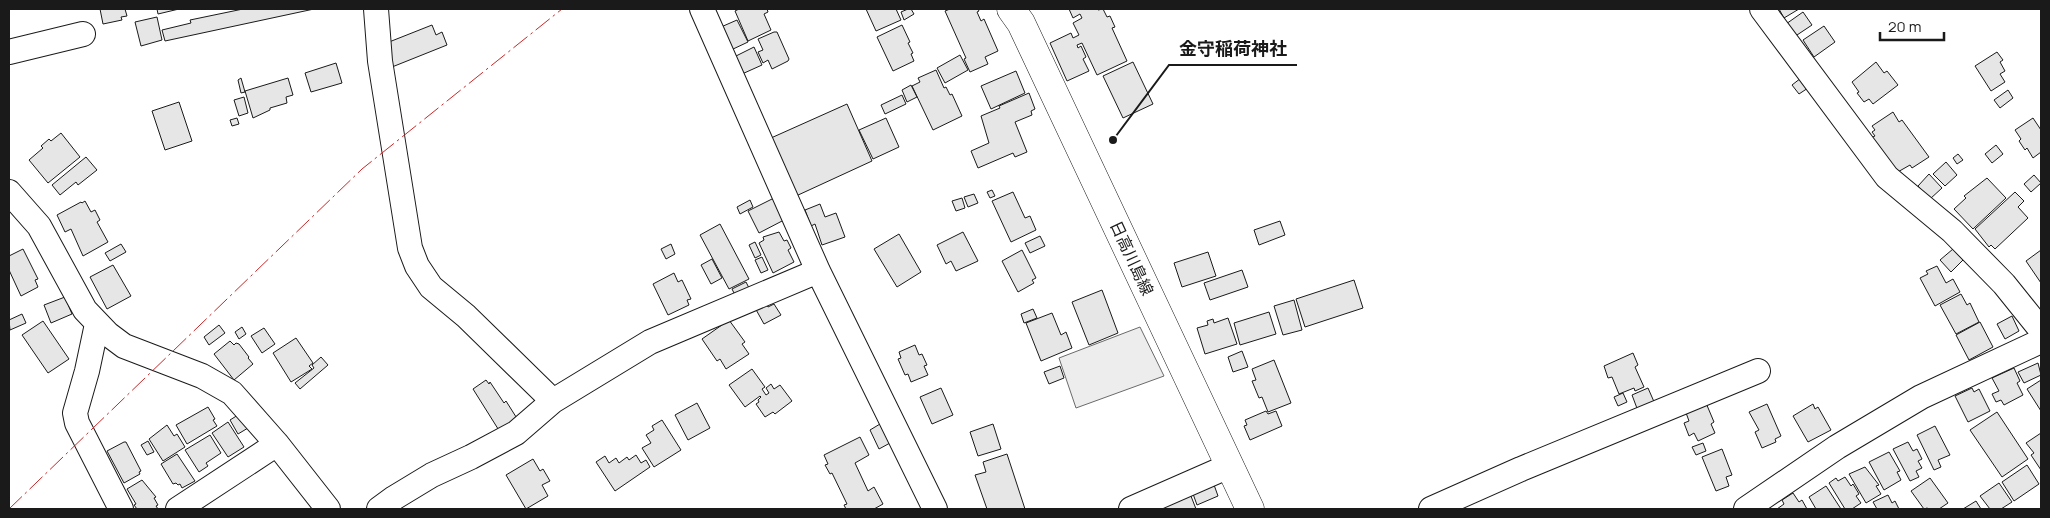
<svg xmlns="http://www.w3.org/2000/svg" width="2050" height="518" font-family="Manrope,'Noto Sans JP',sans-serif">
  <style>
    .parking { fill: #ededed; stroke: #6a6a6a }
    .building { fill: #e6e6e6; stroke: #1a1a1a }
    .lines { fill: none; stroke-linecap: round; stroke-linejoin: round }
    .minor-casing { stroke: #1a1a1a; stroke-width: 26 }
    .major-casing { stroke: #1a1a1a; stroke-width: 29 }
    .minor { stroke: #fff; stroke-width: 24 }
    .major { stroke: #fff; stroke-width: 28 }
    .power { stroke: #c62828; stroke-width: 1; stroke-dasharray: 18 4 2.5 4; stroke-linecap: butt }
    .labels { text-anchor: middle; dominant-baseline: central; stroke-width: 4; stroke-linejoin: round; paint-order: stroke }
    .street-label { font-size: 16px; fill: #1a1a1a; stroke: #fff }
    .leader { fill: none; stroke: #1a1a1a; stroke-width: 2 }
    .callout-dot { fill: #1a1a1a; stroke: #fff; stroke-width: 2 }
    .callout-label { font-size: 18px; text-anchor: middle; font-weight: bold; fill: #1a1a1a; stroke: #fff; stroke-width: 4; stroke-linejoin: round; paint-order: stroke }
  </style>
  <rect width="100%" height="100%" fill="#fff"/>
  <!-- parking -->
  <path class="parking" d="M1140 327 1164 376 1076 408 1059 358Z"/>
  <!-- building -->
  <path class="building" d="M100 9H125L127 16 121 17 122 20 103 24Z
    M157 9H179L158 14Z
    M243 9H314L165 41 162 30 191 23 190 20Z
    M739 9H767L768 12 764 14 771 30 748 41 735 11Z
    M866 9H896L901 20 876 31Z
    M908 9H911L914 14 904 20 901 12Z
    M950 9H978L979 11 977 12 981 21 984 19 998 51 985 57 988 64 970 72 964 59 966 58 945 11Z
    M1069 9H1098V10L1103 9 1107 17 1110 16 1115 27 1112 28 1127 61 1097 75 1082 43 1077 45 1078 48 1081 46 1086 57 1083 59 1089 71 1067 81 1050 43 1071 33 1073 38 1079 35 1073 23 1082 18 1080 14 1073 18Z
    M1779 9H1799L1784 18Z
    M1803 12 1812 25 1794 37 1786 24Z
    M157 17 162 40 141 46 135 22Z
    M737 20 748 42 731 50 721 27Z
    M432 25 436 35 442 32 447 45 387 69 384 44Z
    M902 25 910 42 908 43 913 53 911 54 914 61 893 71 877 37Z
    M1824 26 1835 42 1814 57 1803 40Z
    M774 32H777L789 59 788 61 772 69 768 60 763 63 758 52 763 50 758 39Z
    M754 47 762 65 742 74 734 57Z
    M1997 52 2003 60 2000 62 2005 71 2000 74 2005 82 1991 91 1975 66Z
    M960 55 968 70 945 83 937 68Z
    M1133 62 1153 104 1123 118 1103 76Z
    M1876 62 1884 73 1887 71 1898 85 1873 104 1869 99 1864 102 1857 93 1859 92 1852 82Z
    M336 63 342 83 311 92 305 73Z
    M936 70 944 88 946 87 950 95 952 94 962 116 933 130 912 86 920 82 918 78Z
    M1016 71 1025 93 991 109 981 86Z
    M241 78 245 92 241 93 238 80Z
    M288 78 293 95 286 97 287 103 270 108V110L253 118 245 91Z
    M1801 78 1808 88 1799 94 1792 85Z
    M911 85 917 97 907 102 902 90Z
    M2008 90 2013 98 2000 108 1994 100Z
    M1029 93 1035 109 1031 111 1032 115 1015 122 1027 152 1015 157 1013 153 978 168 971 151 989 143 981 116 1000 108 999 106Z
    M902 95 906 104 885 114 881 105Z
    M244 97 248 113 239 116 234 100Z
    M179 102 192 141 165 150 152 111Z
    M847 104 872 161 796 196 771 138Z
    M1893 112 1899 122 1902 120 1929 157 1912 168 1910 165 1896 173 1868 139 1875 136 1872 132 1875 130 1872 126Z
    M237 118 239 124 232 126 230 120Z
    M886 118 899 147 873 159 859 130Z
    M2033 118 2041 130V152L2033 158 2027 148 2025 150 2019 141 2021 139 2015 130Z
    M61 133 80 157 48 183 29 160 43 148 41 146 49 139 51 141Z
    M1996 145 2003 154 1992 163 1985 154Z
    M1958 154 1963 160 1957 164 1953 158Z
    M86 157 97 170 78 185 76 182 60 195 52 185Z
    M1946 162 1957 175 1945 186 1933 174Z
    M1929 174 1942 188 1930 199 1918 186Z
    M2034 175 2041 183 2031 192 2024 184Z
    M1987 178 2006 198 1973 229 1954 209 1966 198 1964 196Z
    M992 190 995 196 990 198 987 192Z
    M1013 192 1025 218 1030 216 1036 230 1011 242 992 201Z
    M2015 192 2024 201 2018 207 2028 218 1995 249 1991 245 1989 247 1975 229Z
    M974 194 978 203 968 207 964 197Z
    M774 198 784 220 759 233 748 211Z
    M962 198 965 208 956 211 952 201Z
    M750 200 753 207 740 214 737 207Z
    M85 201 91 212 95 210 100 220 97 222 108 242 83 256 71 229 65 232 57 215 81 202 82 203Z
    M820 204 825 217 836 213 845 237 822 245 815 224 811 226 805 210Z
    M1280 221 1285 235 1259 245 1254 230Z
    M720 224 749 279 729 289 700 235Z
    M779 232 784 241 787 240 791 248 788 250 794 262 773 273 759 243 764 240 763 237Z
    M963 232 978 261 956 271 951 261 946 264 937 245Z
    M899 234 921 272 897 287 874 249Z
    M1040 236 1045 246 1030 253 1025 243Z
    M755 242 761 255 755 258 749 245Z
    M121 244 126 252 110 261 105 253Z
    M671 244 675 254 666 259 661 249Z
    M23 249 38 279 35 280 38 287 21 296 9 270V256Z
    M1953 249 1963 260 1951 272 1940 260Z
    M1022 250 1036 278 1032 280 1034 283 1018 292 1002 261Z
    M2041 250V283L2026 261Z
    M1208 252 1216 276 1182 287 1174 263Z
    M762 257 768 270 761 273 755 260Z
    M712 259 722 278 711 284 701 265Z
    M113 265 131 296 107 309 90 277Z
    M1937 266 1946 283 1953 279 1960 292 1935 306 1920 278 1928 274 1926 271Z
    M1242 270 1248 287 1210 300 1204 283Z
    M674 273 678 282 682 280 691 299 687 300 689 305 668 315 653 284Z
    M1354 280 1363 308 1305 327 1296 299Z
    M746 282 750 290 736 297 732 289Z
    M1102 290 1118 333 1089 345 1072 302Z
    M1961 294 1967 305 1970 303 1979 322 1956 334 1940 305Z
    M65 297 72 314 51 323 44 305Z
    M1294 300 1302 330 1283 335 1274 306Z
    M764 301 768 307 774 304 781 315 764 324 754 306Z
    M1033 309 1037 318 1024 323 1021 314Z
    M1269 312 1276 334 1240 345 1234 323Z
    M1052 313 1061 335 1066 332 1072 348 1041 361 1026 323Z
    M22 314 26 323 10 330 9 320Z
    M2012 316 2019 331 2005 339 1997 324Z
    M1228 318 1237 344 1205 354 1197 328 1208 325 1207 321 1213 319 1214 323Z
    M729 320 745 342 742 344 749 354 726 369 720 359 717 361 702 339Z
    M43 321 69 359 48 373 22 335Z
    M1980 322 1993 347 1969 360 1956 335Z
    M219 325 225 333 209 345 204 337Z
    M242 327 246 334 239 339 235 332Z
    M264 328 275 344 262 353 251 336Z
    M296 338 313 363 309 366 312 369 291 382 273 353Z
    M230 341 234 345 236 343 239 344 249 357 248 358 253 364 234 380 214 354Z
    M915 345 919 355 922 354 927 365 924 366 928 375 911 382 908 374 905 375 898 359 901 358 899 352Z
    M1242 351 1248 367 1233 372 1228 357Z
    M1633 353 1638 365 1635 367 1644 387 1635 391 1634 388 1619 394 1612 377 1608 378 1604 366Z
    M321 357 328 365 300 389 295 383 314 368 312 365Z
    M1274 360 1291 403 1268 412 1262 397 1259 398 1252 381 1256 380 1252 369Z
    M2038 363 2041 375 2024 383 2018 372Z
    M1060 366 1064 378 1049 384 1044 372Z
    M2014 368 2020 381 2017 383 2023 395 2004 405 2001 400 1996 402 1992 394 1999 391 1992 378Z
    M752 369 765 387 762 389 766 395 769 393 766 388 771 384 774 389 780 385 792 401 775 414 773 412 765 417 756 404 759 402 758 400 761 397 760 396 745 407 729 385Z
    M486 380 489 384 490 382 504 403 506 401 518 420 500 432 473 389Z
    M2041 380V411L2027 389Z
    M941 388 953 415 932 424 920 397Z
    M1648 388 1655 404 1638 411 1632 395Z
    M1972 388 1974 392 1979 389 1990 411 1968 422 1955 396Z
    M1623 393 1627 402 1618 406 1614 397Z
    M697 403 710 428 688 440 675 415Z
    M1706 403 1714 422 1711 424 1715 433 1698 441 1694 433 1689 436 1684 423 1689 421 1685 410Z
    M1767 404 1781 436 1775 439 1776 442 1762 448 1755 432 1759 430 1749 412Z
    M1813 404 1815 409 1818 407 1831 430 1808 442 1793 416Z
    M208 407 215 419 213 420 217 426 187 444 176 425Z
    M1266 411 1268 414 1276 411 1282 426 1250 440 1244 426 1247 425 1245 420Z
    M1997 412 2028 459 2002 477 1970 430Z
    M238 415 248 428 238 434 230 420Z
    M662 420 681 450 654 467 642 448 651 443 646 435 654 430 652 426Z
    M228 422 244 447 228 457 212 433Z
    M880 424 890 443 879 449 870 430Z
    M993 424 1001 449 978 456 970 432Z
    M167 425 174 436 177 434 185 447 163 461 149 439Z
    M1935 426 1950 455 1938 460 1941 467 1934 470 1917 435Z
    M2041 433V470L2031 455 2034 453 2026 443Z
    M210 435 221 453 206 463 208 466 199 472 185 450Z
    M860 437 869 455 855 463 868 491 874 487 883 504 874 509H846L844 505 847 504 832 473 830 474 825 465 828 464 824 455Z
    M148 441 154 452 147 455 141 445Z
    M124 442H126L141 471 139 472 140 474 124 483 107 451Z
    M1908 442 1913 451 1917 449 1922 459 1918 461 1922 468 1916 471 1919 477 1910 481 1893 449Z
    M1703 443 1706 451 1696 455 1692 447Z
    M1722 449 1732 475 1726 477 1729 486 1716 491 1702 457Z
    M1889 452 1900 471 1897 472 1901 480 1884 490 1869 462Z
    M177 454 195 481 182 488 180 484 178 485 176 483 173 484 161 464Z
    M1007 454 1025 509H987L975 475 986 472 983 462Z
    M636 455 641 463 646 460 650 467 615 491 596 462 605 456 609 463 616 458 619 463 627 457 629 460Z
    M533 459 540 471 543 469 550 481 542 485 548 496 526 509 506 475Z
    M2027 465 2039 484 2014 501 2002 482Z
    M1865 467 1879 485 1876 486 1881 494 1866 503 1849 474Z
    M1845 477 1851 486 1853 484 1859 494 1856 496 1861 503 1852 509H1845L1829 483 1836 478 1838 481Z
    M1930 478 1948 503 1939 509H1929L1927 508 1924 509 1911 491Z
    M142 480 156 497 154 498 158 505 156 506 158 509H137L134 505 136 504 127 489Z
    M1213 482 1218 496 1197 505 1192 491Z
    M1999 483 2012 502 2001 509H1990L1980 496Z
    M1826 486 1841 509H1816L1809 497Z
    M1189 491 1196 509H1157Z
    M1793 493 1799 502 1802 500 1807 509H1777L1784 504 1782 500Z
    M1888 495 1892 503 1895 501 1899 509H1877L1873 502Z
    M1976 501 1981 509H1963Z"/>
  <g class="lines">
    <defs>
      <path id="minor" d="M376 9 380 61 410 248 417 266 431 287 466 316 553 401
        M702 9 818 271 935 509
        M1762 9 1887 177 1952 231 2004 284 2041 330
        M9 52 83 34
        M9 192 39 226 85 310 108 334 124 346 202 376 232 393 277 444 328 509
        M97 324 87 371 75 413 77 423 121 509
        M178 509 277 444
        M379 509 394 498 432 475 471 457 516 433 553 401 650 342 818 271
        M1131 509 1229 466
        M1431 509 1521 469 1758 371
        M1746 509 1837 447 1921 397 2041 341"/>
      <path id="major" d="M1011 9 1021 23 1250 509"/>
    </defs>
    <!-- minor casing -->
    <use href="#minor" class="minor-casing"/>
    <!-- major casing -->
    <use href="#major" class="major-casing"/>
    <!-- minor -->
    <use href="#minor" class="minor"/>
    <!-- major -->
    <use href="#major" class="major"/>
    <!-- power -->
    <path class="power" d="M9 509 362 169 562 9"/>
  </g>
  <g class="labels">
    <!-- street labels -->
    <g class="street-label">
      <text transform="translate(1132 258) rotate(65)">日高川島線</text>
    </g>
  </g>
  <!-- callouts -->
  <path class="leader" d="M1113 140L1169 65H1297"/>
  <circle class="callout-dot" cx="1113" cy="140" r="5"/>
  <g class="callout-label">
    <text x="1233" y="55">金守稲荷神社</text>
  </g>
  <!-- border -->
  <rect width="2050" height="518" fill="none" stroke="#1a1a1a" stroke-width="20"/>
  <!-- scale -->
  <path d="M1880 32v8h64v-8" fill="none" stroke="#1a1a1a" stroke-width="2.5"/>
  <text x="1888" y="32" font-size="15" fill="#1a1a1a" stroke="#ffffff" stroke-width="4" paint-order="stroke">20 m</text>
</svg>
